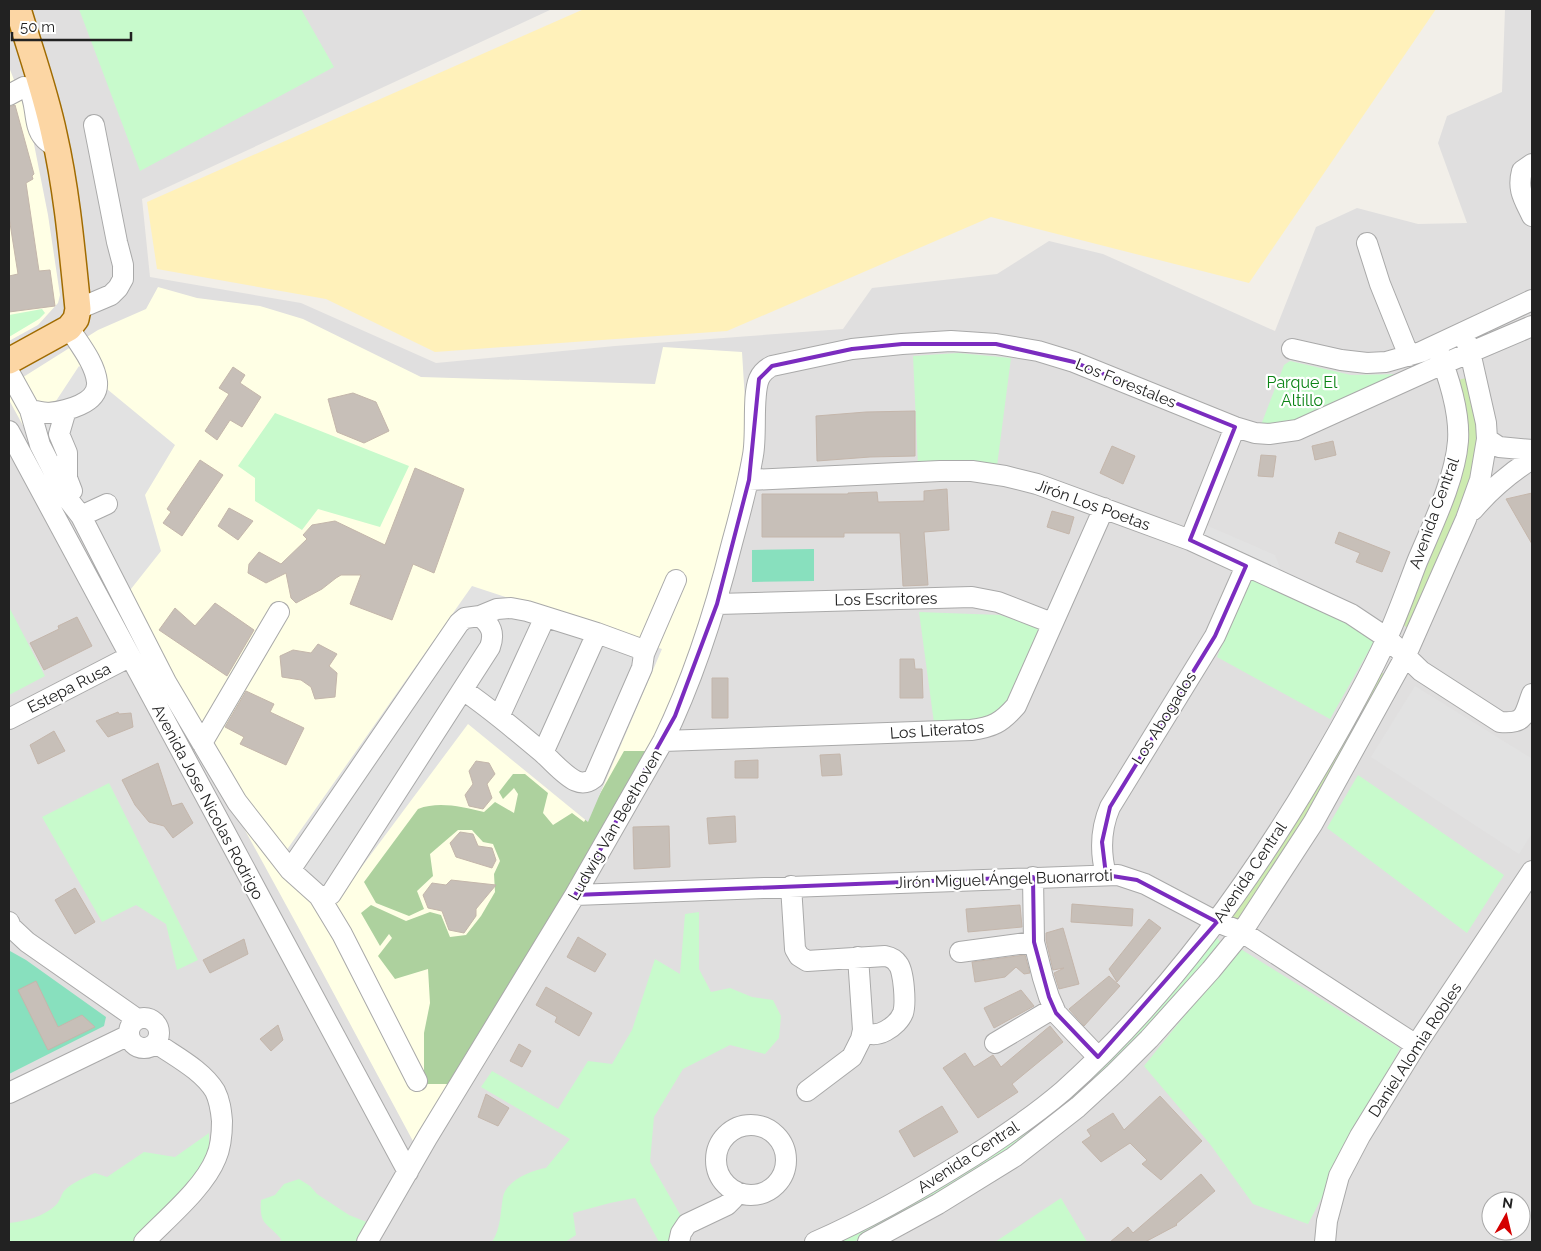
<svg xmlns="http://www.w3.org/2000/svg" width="1541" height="1251" font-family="Raleway,sans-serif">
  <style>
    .residential { fill: #e0dfdf; fill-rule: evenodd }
    .education { fill: #ffffe5 }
    .grass { fill: #cdebb0 }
    .forest { fill: #add19e }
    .sand { fill: #fff1ba }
    .park { fill: #c8facc }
    .pitch { fill: #88e0be }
    .parking { fill: #e2e2e2 }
    .building { fill: #c7bfb8; stroke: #c4b6ab }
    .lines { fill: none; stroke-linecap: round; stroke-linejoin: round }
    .minor-casing { stroke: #a9a9a9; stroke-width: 22 }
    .major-casing { stroke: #a06b00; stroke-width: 28 }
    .minor { stroke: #fff; stroke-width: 20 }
    .major { stroke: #fcd6a4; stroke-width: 25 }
    .marked { fill: none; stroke: #7b2cbf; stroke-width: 4; stroke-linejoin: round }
    .labels { text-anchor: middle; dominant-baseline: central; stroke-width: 4.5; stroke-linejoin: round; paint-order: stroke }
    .park-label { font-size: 16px; fill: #0c8416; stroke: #fff }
    .street-label { font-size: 16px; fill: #222; stroke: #fff }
  </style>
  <rect width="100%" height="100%" fill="#f2efe9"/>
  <!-- residential -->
  <path class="residential" d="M9 9H552L142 199 150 277 301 303 436 363 615 346 843 329 872 288 997 274 1049 241 1103 254 1275 331 1316 227 1357 208 1418 224 1467 223 1438 143 1447 116 1502 92 1505 9H1532V1242H9ZM1491 1201H1521V1231H1491Z"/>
  <!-- education -->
  <path class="education" d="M9 67 21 98 33 139 48 215 60 295 58 303 38 325 9 341Z
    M158 287 197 298 260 306 303 319 421 377 655 384 663 347 742 352 747 434 714 586 669 708 602 834 414 1143 297 925 9 400V386L98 330 146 309Z"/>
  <!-- grass -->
  <path class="grass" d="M1466 378 1478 433 1475 467 1410 631 1400 621 1462 466 1454 381Z
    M1378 670 1388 677 1307 819 1239 923 1230 915Z"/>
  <!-- forest -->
  <path class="forest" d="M624 751H650L454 1084H424V1033L430 1003 428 969 395 979 378 956 392 938 389 934 380 946 361 913 371 905 406 921 430 912 441 915 450 937 466 935 481 916 495 892 494 874 500 861 493 844 483 842 472 830H458L430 854 433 876 417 891 424 909 409 916 376 903 364 882 418 809C439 801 462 807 484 812L495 802 514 813 518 794 514 788 503 799 499 792 513 774H525L548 793 543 813 553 825 572 813 584 822Z"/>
  <!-- sand -->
  <path class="sand" d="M584 9H1436L1249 283 991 217 727 331 435 352 326 299 157 269 147 202Z"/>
  <!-- park -->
  <path class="park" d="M79 9H301L334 67 140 171Z
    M42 309 45 313 39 319 9 337 10 331 9 315Z
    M958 353 1011 358 997 466H918L913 356Z
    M1290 361 1351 375 1407 374 1295 422 1261 425 1284 365Z
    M275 413 409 466 380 527 318 509 302 530 255 501V478L238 466Z
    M1251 577 1372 635 1376 638 1330 719 1217 657Z
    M9 607 45 676 9 695Z
    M919 612 1000 615 1039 628 1004 712 983 723H934Z
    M1358 775 1504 875 1467 933 1327 828Z
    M109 783 198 960 177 970 166 924 136 905 102 922 42 817Z
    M699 912V969L711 992 730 988 752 997 773 1000 781 1016 779 1038 765 1054 730 1045 683 1069 654 1117 650 1162 681 1216 668 1242H659L635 1198 610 1203 573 1213 576 1235 565 1242H492C501 1228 500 1214 503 1197 506 1181 531 1170 546 1168L570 1139 481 1087 492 1071 558 1109 588 1061 612 1064 632 1030 655 959 680 974 685 914Z
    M1217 938 1222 944 1134 1048 1013 1151 888 1226 853 1242H825L1087 1078 1132 1039Z
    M1239 948 1400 1048 1308 1224 1253 1204 1210 1144 1144 1066Z
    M209 1133V1157L144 1242H9V1223C26 1221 43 1217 56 1205 60 1201 61 1195 64 1191 73 1182 84 1178 95 1173L107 1177 144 1152 175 1157Z
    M299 1179 310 1186 317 1194 349 1215 374 1225 364 1242H280L281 1239C267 1222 259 1226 261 1200L275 1195 284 1184Z
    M1061 1198 1087 1242H995Z"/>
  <!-- pitch -->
  <path class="pitch" d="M814 549V581L752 582V550Z
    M9 948 10 951 26 960 106 1017 104 1026 9 1074Z"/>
  <!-- parking -->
  <path class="parking" d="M79 366 175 445 145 495 161 551 127 594 33 436Z
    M1201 523 1275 555 1280 568 1279 572 1194 537Z
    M472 586 662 649 588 822 468 724 328 912 279 861Z
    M1415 686 1531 758 1532 756V833L1519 854 1371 757Z"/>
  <!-- building -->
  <path class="building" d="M15 105 34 174 32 176 33 179 26 183 39 271 50 270 55 306 9 312V276L18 274 9 217V107Z
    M233 367 245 375 240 383 261 397 242 427 230 420 217 440 205 431 229 394 219 388Z
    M353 393 376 402 389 431 364 443 337 432 328 399Z
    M915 411V456L870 457 817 461 816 416 866 412Z
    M1333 441 1336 455 1315 460 1312 446Z
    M1112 446 1135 456 1123 484 1100 473Z
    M1261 455 1276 456 1273 477 1258 476Z
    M200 460 223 475 182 536 163 523 171 512 167 509Z
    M415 468 464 489 434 573 413 564 392 620 350 604 361 575H341L336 578 322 589 296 603 291 598 286 573 266 583 248 573 249 564 259 552 281 564 307 539 303 535 312 525 335 521 385 545Z
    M947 489 949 530 924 532 928 585 903 586 900 533H844V537H762V494H848V493L877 492 878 502 924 501V491Z
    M1532 493V544L1506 499Z
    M229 508 253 521 238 540 218 526Z
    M1052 511 1074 517 1069 534 1047 527Z
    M1339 532 1390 552 1382 572 1356 562 1360 553 1335 543Z
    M215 603 254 630 227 676 159 630 175 608 195 626Z
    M77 617 92 646 44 670 30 643 59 629 58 626Z
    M318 644 337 654 329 666 337 673 335 697 315 699 311 687 301 680 282 677 280 656 293 650 311 653Z
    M900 659H914L915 669H922L923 698H900Z
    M712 678H728V718H712Z
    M246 691 274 704 270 712 304 728 286 765 240 744 244 737 225 727Z
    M118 712 119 714 131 713 133 727 108 737 96 721Z
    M54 731 65 751 38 764 30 745Z
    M840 754 842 775 822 776 820 755Z
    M758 760V778H735V761Z
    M476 761 489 763 495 774 487 784 492 798 483 809 469 806 465 795 473 784 469 771Z
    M158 763 172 806 182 803 193 823 173 838 164 826 149 822 135 805 122 780Z
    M735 816 736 842 709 844 707 818Z
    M669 826 670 867 634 869 633 827Z
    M460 832 473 834 478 846 492 848 496 860 492 868 456 857 450 843Z
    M451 880 496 885 476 909V916L464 933 449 930 442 911 428 908 423 895 432 883 446 885Z
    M75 888 95 922 75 934 55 900Z
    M1072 904 1133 909 1132 926 1071 922Z
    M1020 905 1022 927 968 932 966 909Z
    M1149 919 1161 928 1117 982 1109 969Z
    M1063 928 1079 984 1059 989 1054 973 1064 968 1053 970 1046 940V933Z
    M578 937 606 954 595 972 567 957Z
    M244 939 248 954 210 973 203 960Z
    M1025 955 1030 973 1024 974 1016 967 1005 977 975 982 972 962Z
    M1109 976 1120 986 1084 1026 1069 1009Z
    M36 981 58 1027 82 1015 95 1027 48 1050 18 990Z
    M546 987 592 1013 579 1036 555 1022 557 1017 536 1005Z
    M1021 990 1034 1006 994 1028 984 1008Z
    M278 1025 283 1040 271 1051 260 1039Z
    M1050 1026 1063 1042 1012 1084 1018 1092 978 1118 943 1068 965 1053 974 1067 993 1055 1001 1067Z
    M519 1044 531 1051 522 1067 510 1061Z
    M486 1094 509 1108 498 1126 478 1117Z
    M1160 1096 1202 1141 1161 1180 1142 1164 1147 1160 1130 1143 1101 1162 1082 1142 1091 1136 1087 1130 1113 1113 1124 1130Z
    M942 1106 958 1132 914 1157 899 1131Z
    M1201 1174 1215 1191 1176 1224 1177 1225 1145 1242H1110L1128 1227 1133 1233Z"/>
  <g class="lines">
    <defs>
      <path id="minor" d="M9 95 24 87 28 88C38 102 32 125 44 138 47 142 53 145 57 148
        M1532 164 1522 171C1517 190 1524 199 1532 216
        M1367 243 1380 284 1409 356
        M78 309 111 295 118 288 123 279V265L117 242 94 125
        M1292 349 1341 360 1367 363 1386 362 1421 352 1532 300
        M9 372 30 410 40 445 67 498 81 516
        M30 410C36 411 43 413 49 413 65 411 99 404 97 382 95 363 79 344 69 328
        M66 410 59 434 67 453V478L72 491
        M9 431 408 1172
        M1487 439 1499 447 1532 450
        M749 480 940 471H972L1005 476 1037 484 1190 540 1351 614 1387 638 1421 671 1500 722C1526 724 1524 715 1532 694
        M107 504 81 516 166 682 237 802 290 870 319 896 342 934 417 1081
        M1473 510C1490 490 1510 473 1532 459
        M1190 540 1235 427
        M717 604 972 597 998 602 1052 623
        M480 616 497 609 511 608 527 611 597 633 638 648 644 654
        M463 690C491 709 518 732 544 754 554 763 565 776 576 781 583 784 589 782 594 778L642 668 644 654 676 580
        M499 717 545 617
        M9 719 129 657
        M663 741 971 730C993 727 1001 723 1016 706L1104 508
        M202 743 279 612
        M543 753 597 633
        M290 870 459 623 465 618 480 616C491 625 495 633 490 647L331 894 319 896
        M1106 875C1100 852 1101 828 1110 807L1215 636 1246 566
        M1033 877 1034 942 1043 978 1049 997 1056 1013 1098 1057
        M791 886 795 949 799 956 807 961 885 956C890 957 895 959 898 964 904 971 906 1004 903 1013 898 1026 875 1042 863 1030
        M575 895 1118 875 1145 884 1217 922 1242 932 1416 1045
        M9 922 11 927 27 942 137 1019
        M960 952 1034 942
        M129 1033a15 15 0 1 1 30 0a15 15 0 1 1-30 0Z
        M995 1043 1054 1008
        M807 1091 852 1057 861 1039 863 1030 858 957
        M9 1093 129 1035
        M716 1160a35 35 0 1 1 70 0a35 35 0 1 1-70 0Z
        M144 1242C166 1219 204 1188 216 1158 221 1147 222 1133 222 1121 221 1110 220 1101 215 1091 202 1070 176 1057 156 1043
        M367 1242 427 1138 575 895 663 741C694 678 715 611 732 543 740 514 748 485 753 455 757 434 752 396 759 379 762 372 766 369 772 366L852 349 902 344 951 341 996 344 1038 351 1074 362 1235 427 1255 433 1269 434 1297 430 1443 364 1532 326
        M679 1242 681 1233 687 1224 727 1205 733 1199 735 1191
        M815 1242C870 1218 922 1188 973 1156 1004 1136 1035 1115 1063 1091 1165 1000 1246 889 1315 772 1341 728 1366 684 1387 638 1398 614 1407 588 1417 562 1432 526 1455 480 1458 441 1460 412 1447 372 1436 345
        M868 1242 938 1204 1014 1157 1078 1107 1115 1073 1149 1039 1211 970 1242 932 1313 823 1406 655 1466 519 1480 480 1487 439 1486 423 1470 352 1463 333
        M1325 1242 1327 1221 1339 1176 1360 1136 1416 1045 1532 871"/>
      <path id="major" d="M9 361 69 328 76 319 78 309C72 250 67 191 54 134 45 91 30 50 18 9"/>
    </defs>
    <!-- minor casing -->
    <use href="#minor" class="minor-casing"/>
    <!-- major casing -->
    <use href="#major" class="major-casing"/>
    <!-- minor -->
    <use href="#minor" class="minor"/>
    <!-- major -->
    <use href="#major" class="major"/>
  </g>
  <!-- marked area -->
  <path class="marked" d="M902 344H996L1074 362 1235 427 1190 540 1246 566 1215 636 1110 807 1102 842 1106 875 1137 880 1217 922 1098 1057 1056 1013 1049 997 1034 942 1033 877 575 895 675 716 717 604 749 480 759 379 772 366 852 349Z"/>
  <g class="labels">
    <!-- park labels -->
    <g class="park-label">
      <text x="1302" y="382">Parque El<tspan x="1302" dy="18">Altillo</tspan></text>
    </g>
    <!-- street labels -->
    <g class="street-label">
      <text transform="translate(1126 383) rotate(22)">Los Forestales</text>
      <text transform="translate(1093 505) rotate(20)">Jirón Los Poetas</text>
      <text transform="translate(1434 513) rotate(-70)">Avenida Central</text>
      <text transform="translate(886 599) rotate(-1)">Los Escritores</text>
      <text transform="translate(69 688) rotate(-27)">Estepa Rusa</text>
      <text transform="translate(1164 718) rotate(-58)">Los Abogados</text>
      <text transform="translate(937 730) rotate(-4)">Los Literatos</text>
      <text transform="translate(208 802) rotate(62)">Avenida Jose Nicolas Rodrigo</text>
      <text transform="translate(615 825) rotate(-60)">Ludwig Van Beethoven</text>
      <text transform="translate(1250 872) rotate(-56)">Avenida Central</text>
      <text transform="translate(1004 879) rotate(-2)">Jirón Miguel Ángel Buonarroti</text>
      <text transform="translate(1415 1050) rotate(-57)">Daniel Alomia Robles</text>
      <text transform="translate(968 1157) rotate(-33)">Avenida Central</text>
    </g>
  </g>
  <!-- border -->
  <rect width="1541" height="1251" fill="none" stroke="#222222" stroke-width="20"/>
  <!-- north arrow -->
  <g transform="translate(1506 1216) rotate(8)"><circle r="24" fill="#ffffff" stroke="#a7a7a7"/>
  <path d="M0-4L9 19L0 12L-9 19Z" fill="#d40000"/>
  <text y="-8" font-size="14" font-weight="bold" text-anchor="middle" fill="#222222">N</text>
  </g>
  <!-- scale -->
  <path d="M12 32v8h119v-8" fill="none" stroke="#222222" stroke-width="2.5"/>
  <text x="20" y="32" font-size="15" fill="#222222" stroke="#ffffff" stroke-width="4" paint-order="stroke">50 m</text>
</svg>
